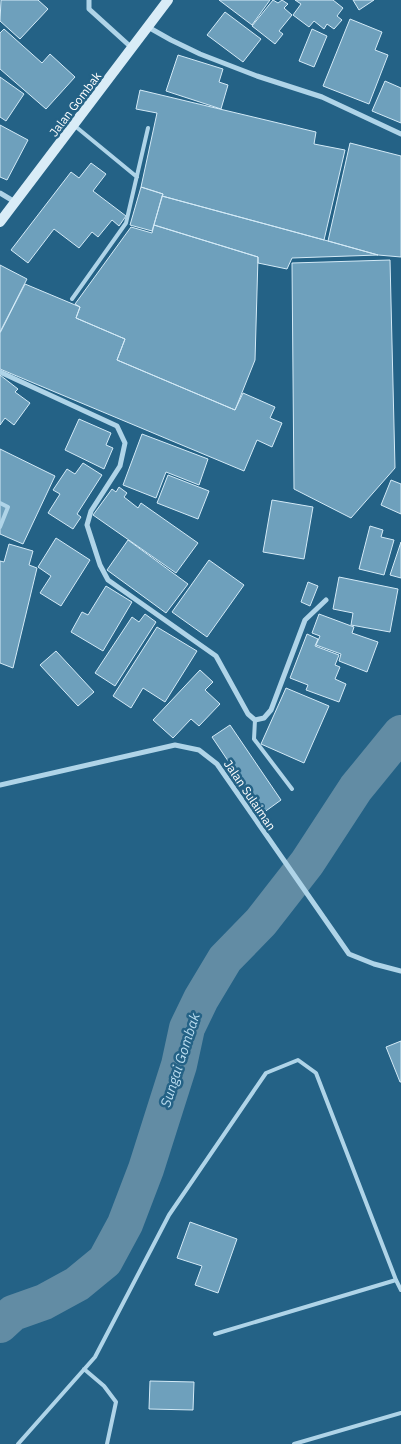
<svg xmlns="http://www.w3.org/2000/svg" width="401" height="1444" font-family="'IBM Plex Sans',sans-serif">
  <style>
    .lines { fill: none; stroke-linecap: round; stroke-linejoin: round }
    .river { stroke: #628ca4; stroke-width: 36 }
    .building { fill: #6ea0bc; stroke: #d3eaf7 }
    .service { stroke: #afd4e8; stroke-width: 4 }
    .minor { stroke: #afd4e8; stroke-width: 5 }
    .secondary { stroke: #d9ecf7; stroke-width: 10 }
    .labels { text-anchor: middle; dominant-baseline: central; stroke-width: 5; stroke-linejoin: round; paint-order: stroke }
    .street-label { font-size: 12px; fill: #fff; stroke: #246286 }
    .water-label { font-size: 14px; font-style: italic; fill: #baddf0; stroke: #246286 }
  </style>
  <rect width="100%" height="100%" fill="#246286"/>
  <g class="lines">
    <!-- river -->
    <path class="river" d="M0 1325 13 1313 44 1302 77 1284 105 1261 125 1224 146 1169 179 1065 187 1028 201 999 225 959 261 922 307 863 356 788 401 733"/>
  </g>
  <!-- building -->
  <path class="building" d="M1 0H38L48 9 20 39 0 21Z
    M219 0H270L252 25Z
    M273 0 278 3 282 0 288 4 284 8 292 15 279 31 283 34 275 44 252 26Z
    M295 0H333L343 8 337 16 342 20 334 29 327 24 324 29 314 21 309 27 293 15 301 4Z
    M353 0H374L359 10Z
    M225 12 261 39 243 62 207 35Z
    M350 19 382 32 375 50 388 55 369 104 323 86Z
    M4 29 42 63 50 54 75 77 46 109 0 69V33Z
    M312 29 327 36 314 67 299 61Z
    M178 55 223 69 219 82 228 85 221 109 166 91Z
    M0 77 24 94 6 121 0 117Z
    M385 81 401 88V123L372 111Z
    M140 90 316 132 314 144 345 150 324 240 162 196 163 194 141 187 157 113 136 109Z
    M0 125 28 140 7 180 0 177Z
    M350 143 401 156V257L378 255 328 241Z
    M91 163 106 174 93 191 126 216 119 226 112 220 98 237 92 232 79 248 54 229 28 263 11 250 71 172 79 178Z
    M141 187 163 194 152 231 130 225Z
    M162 196 328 241 378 255 292 258 287 269 258 263V257L154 225Z
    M154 225 258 257 255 360 235 410 117 360 125 339 76 318 80 307 75 304 131 227 152 233Z
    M390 260 395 468 351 518 294 489 292 263Z
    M0 265 27 279 0 332Z
    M25 284 80 307 76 318 125 339 117 360 235 410 243 393 275 407 270 418 282 423 272 447 257 440 244 471 0 369V333Z
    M0 375 18 389 15 392 30 403 14 425 5 418 0 425Z
    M79 419 111 433 106 445 113 448 104 469 65 450Z
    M142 434 208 459 199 485 166 472 156 498 123 485Z
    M0 449 55 476 23 544 0 534Z
    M83 463 102 475 77 514 81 517 73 529 48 513 60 494 53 490 67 469 75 474Z
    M168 475 209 491 198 519 157 503Z
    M391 480 401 484V514L381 505Z
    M119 487 127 493 124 497 138 508 141 503 198 543 176 573 93 515 112 489 116 492Z
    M272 500 313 507 304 559 263 552Z
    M370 526 383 530 381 537 394 540 384 575 359 569Z
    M56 538 90 560 61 606 40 593 51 576 38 567Z
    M128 540 188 584 166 613 107 570Z
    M401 542V578L390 575Z
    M9 544 33 551 29 565 37 568 13 668 0 663V561L4 562Z
    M209 560 244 585 207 637 172 612Z
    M339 577 398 589 390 632 351 625 353 613 333 609Z
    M308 582 318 586 310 606 301 602Z
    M106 586 132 602 103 651 71 632 82 612 88 615Z
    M145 614 156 622 115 686 95 673 132 617 139 622Z
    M319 614 354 627 352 633 378 642 367 672 339 661 341 654 316 645 320 636 312 633Z
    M157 627 197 651 165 702 143 688 131 708 113 696Z
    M307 634 318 639 315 646 339 655 335 665 340 667 335 679 346 684 339 702 306 690 308 685 290 678Z
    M56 651 94 692 78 706 40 665Z
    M200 670 213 682 205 690 220 704 199 726 191 719 173 738 153 720Z
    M286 688 329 706 304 763 261 744Z
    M230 725 281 800 263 813 212 737Z
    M401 1041V1082H400L386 1047Z
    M190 1222 237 1239 218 1293 195 1285 202 1266 177 1258Z
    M150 1381 194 1382 193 1410 149 1409Z"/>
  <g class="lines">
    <!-- service -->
    <path class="service" d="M75 126 137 177
      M72 299 126 223 148 128
      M0 503 8 507 0 527
      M255 720 254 739 292 789
      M215 1334 396 1280
      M84 1369 104 1386 116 1402 107 1444
      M18 1444 95 1357 169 1215 266 1073 298 1060 316 1073 396 1280 401 1290
      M294 1444 401 1413"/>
    <!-- minor -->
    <path class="minor" d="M89 0V9L132 48
      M148 27 171 40 200 54 257 76 322 97 401 134
      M0 193 15 202
      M0 372 117 426 125 443 120 466 91 511 87 525 100 565 108 580 216 656 248 714 255 720 264 718 271 710 305 620 326 600
      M0 785 175 745 199 750 217 764 349 954 374 964 401 971"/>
    <!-- secondary -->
    <path class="secondary" d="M0 222 168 0"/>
  </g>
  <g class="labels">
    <!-- street labels -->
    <g class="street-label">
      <text transform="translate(75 104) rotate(-53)">Jalan Gombak</text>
      <text transform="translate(250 795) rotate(56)">Jalan Sulaiman</text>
    </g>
    <!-- water labels -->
    <g class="water-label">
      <text transform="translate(180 1060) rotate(-72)">Sungai Gombak</text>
    </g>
  </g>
</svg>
